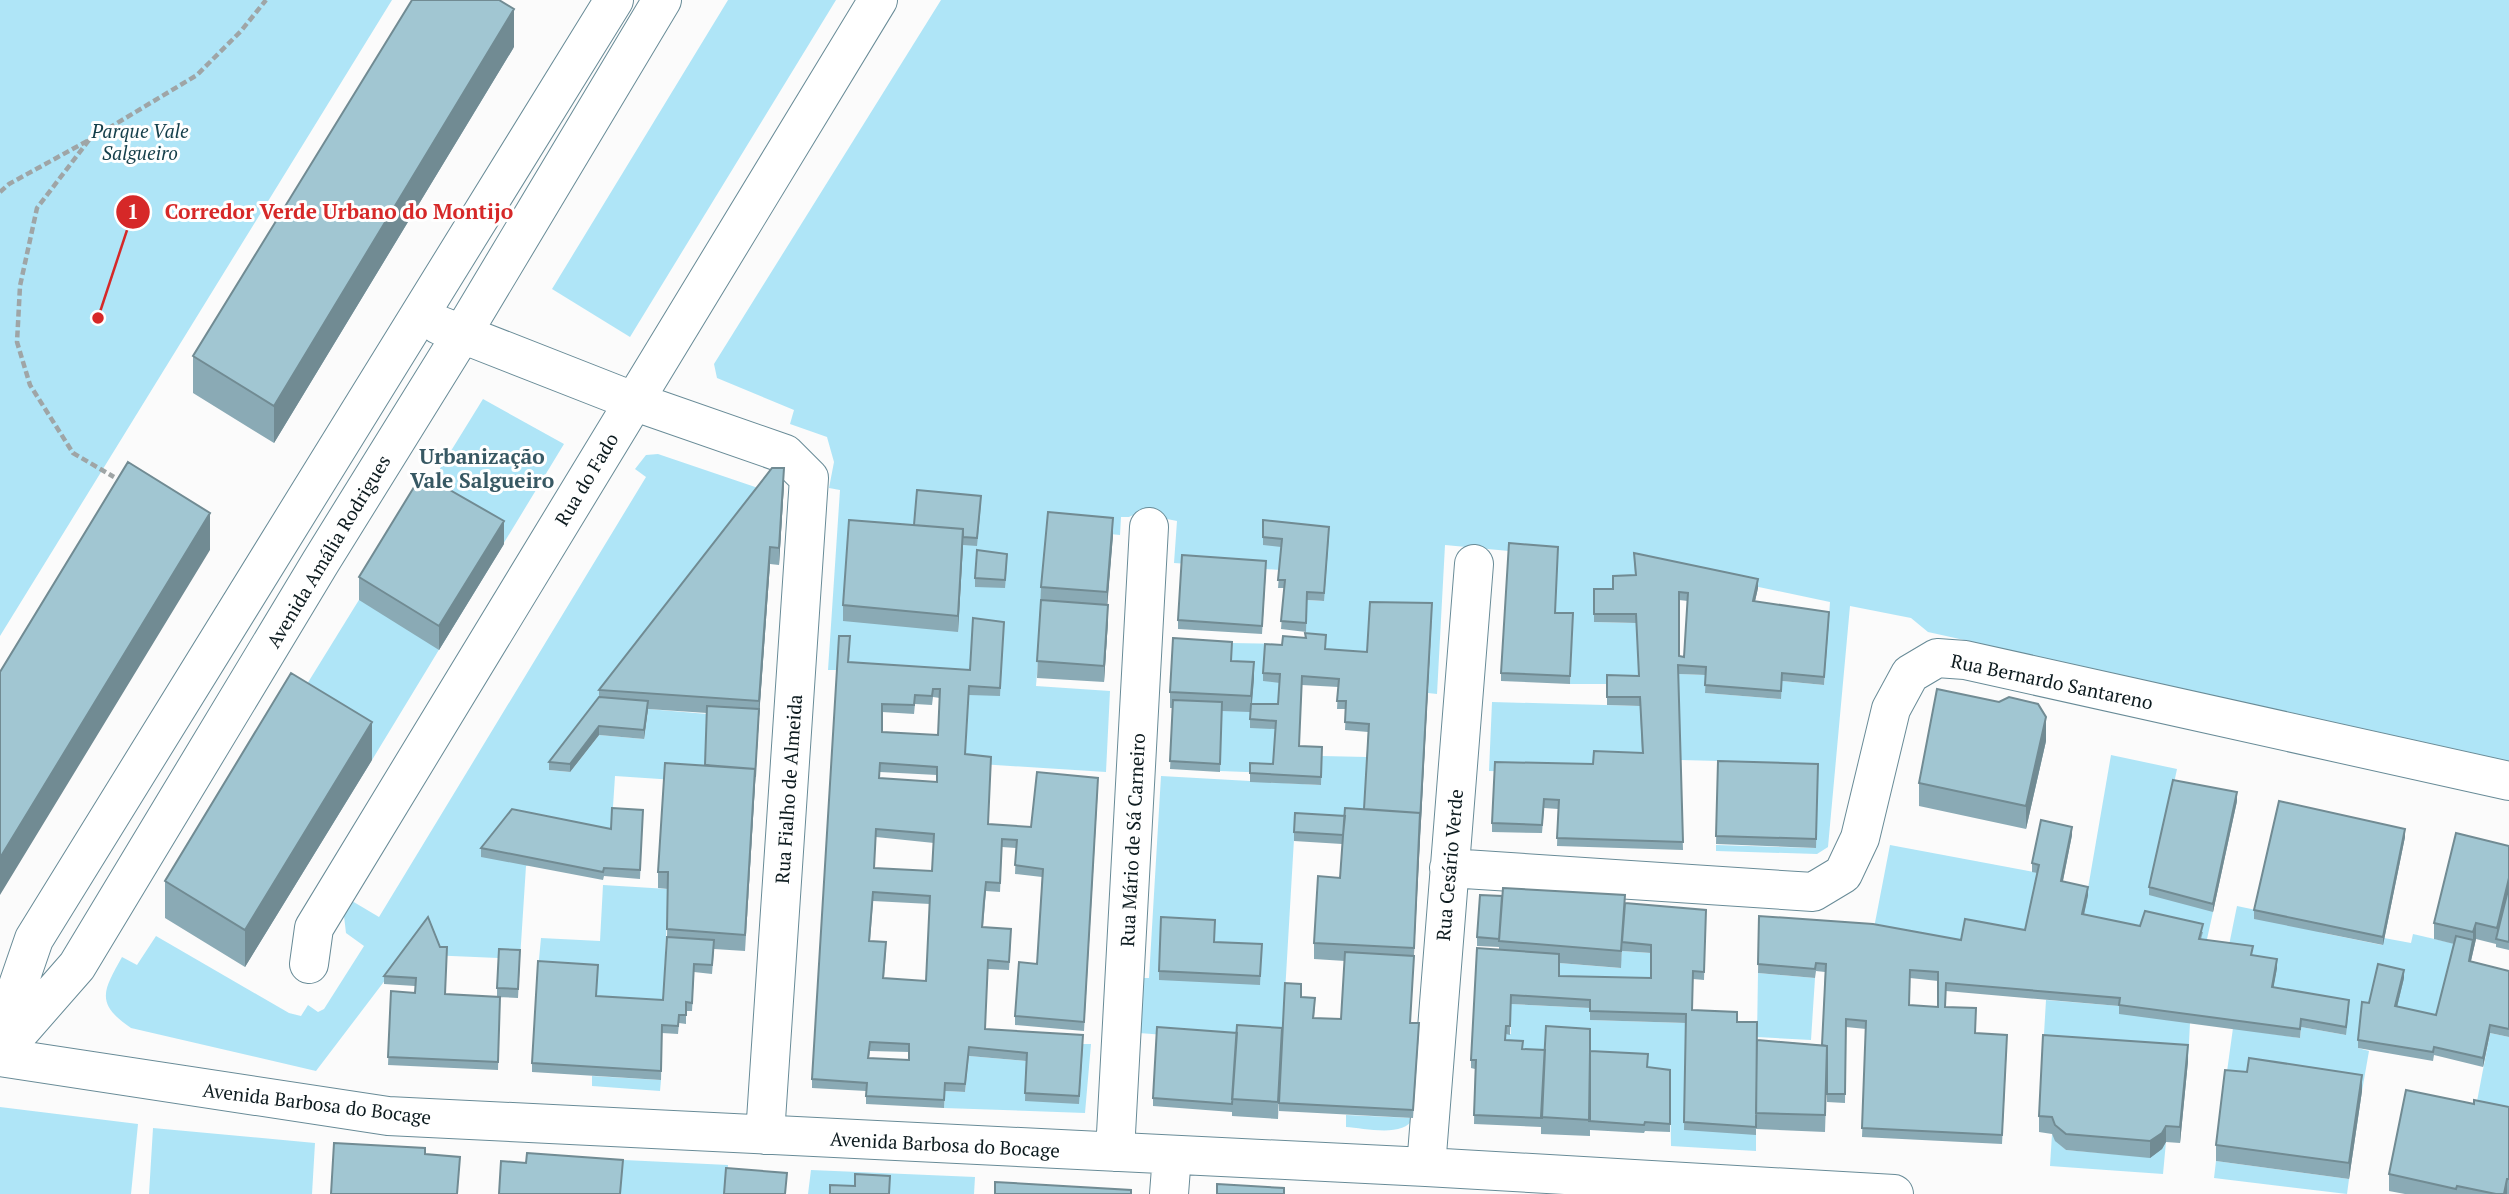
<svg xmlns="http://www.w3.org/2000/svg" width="2509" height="1194" font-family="'PT Serif',serif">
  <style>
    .green { fill: #afe5f7; fill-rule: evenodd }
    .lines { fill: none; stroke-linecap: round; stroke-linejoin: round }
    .street-casing { stroke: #688b97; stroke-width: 40 }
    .path { stroke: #9fa5a6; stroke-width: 4.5; stroke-dasharray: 7 3.5; stroke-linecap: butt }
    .street { stroke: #fff; stroke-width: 38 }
    .wall { fill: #8aaab5; fill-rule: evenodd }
    .shaded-wall { fill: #718b93 }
    .building { fill: #a1c6d2; stroke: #718b93; stroke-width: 2; fill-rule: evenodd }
    .labels { text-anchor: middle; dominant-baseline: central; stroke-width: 6; stroke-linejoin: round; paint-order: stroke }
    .park-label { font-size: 19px; font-style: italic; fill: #153f4b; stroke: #fff }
    .street-label { font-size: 19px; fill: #0d1b1f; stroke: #fff }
    .neighbourhood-label { font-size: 21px; font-weight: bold; fill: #375863; stroke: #fff }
    .leader { fill: none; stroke: #d62828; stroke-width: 2.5 }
    .callout-dot { fill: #d62828; stroke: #fff; stroke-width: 2.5 }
    .mark-label { font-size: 21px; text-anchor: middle; font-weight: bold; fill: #fff }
    .callout-label { font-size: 21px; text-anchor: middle; font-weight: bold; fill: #d62828; stroke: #fff; stroke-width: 6; stroke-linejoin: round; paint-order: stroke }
  </style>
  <rect width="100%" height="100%" fill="#fbfbfb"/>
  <!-- green -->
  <path class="green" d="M0 0H392L0 636Z
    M728 0H836L630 337 552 289Z
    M941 0H2509V761L1928 632 1911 618 1850 606 1828 847 1817 854 1716 851V845L1815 848 1719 761 1681 760 1678 674 1706 675V693L1780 699 1782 681 1824 685 1830 602 1635 561 1636 584 1613 597 1594 622 1636 623 1639 684H1570L1573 622 1555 621 1509 551 1445 545 1437 694 1428 693 1432 612 1367 660 1325 657 1305 641 1307 600 1323 601 1282 547 1280 570 1174 563 1177 521 1137 513 1129 517H1121L1120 535 1049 528 1036 686 1110 691 1106 772 965 763 970 678 848 671 850 644H839L837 670H828L840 490 829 488 834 462 827 437 790 424 794 410 717 378 714 364ZM913 541 977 546 963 545 958 632Z
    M483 399 564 444 372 760 291 710Z
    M658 454 767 491 549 770 570 772 599 735 644 739 648 709 707 714 705 782 615 776 611 837 526 866 520 959 405 954 316 1071 131 1028C94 1003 104 990 122 957L137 965 156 936 289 1013 301 1016 308 1005 318 1012 324 1009 364 946 346 933 344 916 352 901 379 917 646 477 635 469 646 455Z
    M1232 643 1283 644 1273 773 1220 771 1222 711 1231 678Z
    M1492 702 1640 706 1643 760 1593 773 1489 771Z
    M2111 755 2177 769 2173 788 2213 912 2205 948 2199 947 2202 932 2140 934 2082 923Z
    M1322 756 1367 757 1363 825 1295 822 1282 1044 1139 1033 1140 978H1149L1161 776 1320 785Z
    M1890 845 2039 873 2025 938 1961 948 1873 933Z
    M603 885 668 889 663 1008 596 1004 538 970 541 938 600 941Z
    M2237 906 2256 910 2323 933 2382 945 2384 938 2411 943 2413 934 2456 944 2436 1023 2358 1048 2369 1051 2362 1091 2225 1086 2233 1028 2300 1038 2301 1027 2346 1035 2272 996 2228 950Z
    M1622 951 1651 953V987L1559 984V963L1620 968Z
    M1758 973 1815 978 1811 1040 1757 1037Z
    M2046 1000 2120 1006 2190 1023 2188 1061 2043 1051Z
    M1511 1004 1590 1008 1591 1020 1686 1023 1756 1135V1151L1671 1146 1670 1078 1647 1076 1648 1063 1590 1059V1045L1545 1058 1505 1049 1506 1034H1511Z
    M2490 1033 2509 1037V1123L2474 1117Z
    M1083 1044H1091L1085 1113 944 1108 945 1091 965 1092 969 1056 1027 1061 1082 1053Z
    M592 1076 661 1080 660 1091 592 1086Z
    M0 1107 138 1124 131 1194H0Z
    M1346 1115 1413 1118C1405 1138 1364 1128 1346 1127Z
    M153 1128 315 1143 312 1194H149Z
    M2052 1134 2056 1141 2066 1150 2150 1157 2162 1149 2166 1142 2163 1174 2050 1166Z
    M562 1157 728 1165 726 1194H621Z
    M2216 1161 2349 1179 2347 1194 2214 1178Z
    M811 1170 975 1177 974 1194H808Z"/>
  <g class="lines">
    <defs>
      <path id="street" d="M439 325 633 401 785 454 809 478 765 1135
        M1449 868 1813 892 1843 874 1860 838 1891 709 1910 674 1937 658 1965 660 2509 781
        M309 964 314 928 878 0
        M1 1046 14 997 34 939 614 0
        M0 1054 77 966 320 563 462 334 662 0
        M0 1057 388 1116 1426 1167 1894 1194
        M1115 1152 1149 527
        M1426 1167 1474 564
        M1169 1194 1172 1155"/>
    </defs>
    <!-- street casing -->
    <use href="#street" class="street-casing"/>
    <!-- path -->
    <path class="path" d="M89 140 37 208 20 286 17 342 30 385 73 453 114 477
      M0 192 9 184 89 140 197 75 241 31 266 0"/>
    <!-- street -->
    <use href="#street" class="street"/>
  </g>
  <!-- wall -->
  <path class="wall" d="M514 47 274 443 193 393V356Z
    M784 484 779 565 770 564 759 717 745 951 714 949 712 974 694 972 692 1011H686V1024L679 1023 678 1034 662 1033 661 1080 532 1072V1063L597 996 663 1000 667 937 668 889 658 888V872L705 765 707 713 648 709 644 739 599 735 570 772 549 770V762L599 697V690Z
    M981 504 977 546 963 545 958 632 843 621V605L914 525Z
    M1263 520 1329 535 1324 601 1307 600 1306 632 1281 629 1284 588H1278L1281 547 1263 545Z
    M1113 535 1107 605 1108 621 1104 682 1037 678 1041 587Z
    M504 544 439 650 359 600V577Z
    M1634 553 1758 588 1755 601 1829 620 1824 685 1782 681 1781 699 1705 693 1706 675 1678 674 1683 850 1557 846 1558 809 1544 808 1542 833 1492 832V823L1593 764 1642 753 1640 706 1607 705V675L1639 676 1636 623 1594 622V589H1613L1635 575ZM1679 600 1688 601 1684 657 1679 656Z
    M1007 563 1005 588 975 587V578Z
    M1266 569 1262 634 1178 629V620Z
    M1432 612 1410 1023 1419 1032 1413 1118 1279 1111V1103L1301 997 1315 1006 1314 1018 1341 1019 1345 961 1314 959V943L1340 878 1342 844 1294 841V832L1364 809 1368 732 1345 730 1346 709H1337L1338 687 1302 685 1299 746 1322 747 1321 785 1250 782V763L1273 764 1275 729 1250 728V712L1222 711 1220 772 1170 769 1173 708H1170V692L1232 661 1254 678 1252 704H1278L1280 683 1263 681V673L1326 649 1367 652Z
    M1556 613H1573L1570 684 1501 681V673Z
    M1004 622 1000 696 969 695 965 754 989 824 1031 827 1098 787 1084 1031 1015 1025V1016L1037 964 1042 877 1015 874 1016 848 1002 847 1000 892 986 891 983 927 1011 937 1009 970 988 969 985 1029 1083 1044 1079 1104 1025 1101 1026 1061 969 1056 965 1092 945 1091 944 1108 866 1104V1091L812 1088V1079L850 644 849 662 970 670ZM933 697 940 698 938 735 882 732V712L914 714 915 704 932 705ZM880 772 937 775V782L880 778ZM876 837 934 843 932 871 874 868ZM873 901 930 904 926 981 884 978 886 950 870 941ZM870 1051 909 1052V1060L869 1058Z
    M2046 741 2026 829 1919 806V783Z
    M372 760 245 967 165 918V881Z
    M1718 761 1818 764 1816 848 1716 844Z
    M2237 801 2213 912 2149 895V887Z
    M643 810 640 879 604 876 603 880 481 857V848L611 829Z
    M2072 835 2063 881 2088 895 2084 915 2140 926 2203 932 2201 939 2253 955 2277 968 2273 988 2349 1008 2346 1035 2301 1027 2300 1038 2119 1014V1006L1946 991V1007L1975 1033 2007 1043 2002 1144 1862 1137 1866 1029 1846 1027 1845 1103 1827 1102V1070L1825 1132 1756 1129V1135L1684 1130 1686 1023 1590 1020V1008L1511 1004 1510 1035 1506 1034 1505 1040 1523 1049 1590 1051 1648 1067 1670 1070V1132L1645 1131 1644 1133 1590 1130V1136L1541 1134V1127L1474 1124 1475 1069 1471 1068V1060L1499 949V947L1477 946V937L1625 903 1706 910 1704 980 1693 979 1692 1010 1737 1022 1757 1040 1822 1045 1825 972 1816 971 1815 978 1758 973 1759 916 1961 940 2025 930 2037 873 2032 872V863ZM1622 949V951L1651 953V978L1559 976V963L1621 968ZM1910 978 1938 981V1007L1909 1005Z
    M2405 837 2383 945 2254 919V910Z
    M2509 846V950L2496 947V944L2476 939 2471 961 2509 971V1037L2490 1033 2483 1067 2434 1055 2433 1061 2358 1048V1040L2369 1003 2404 978 2397 1007 2436 1015 2454 944 2434 939V923Z
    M428 917 446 994 500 997 498 1070 388 1065 391 991 415 993V986L384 984V976Z
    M1214 942 1262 944 1260 985 1159 980V971Z
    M520 959 518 998 497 997V988Z
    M1282 1028 1278 1119 1232 1116V1112L1153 1106V1098L1237 1033Z
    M2188 1061 2180 1143 2166 1142 2162 1149 2150 1158 2066 1150 2055 1141 2052 1134 2039 1132V1116Z
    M2247 1072 2362 1091 2349 1179 2216 1161V1145Z
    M2474 1104 2509 1107V1194H2405L2389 1191V1174Z"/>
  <!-- shaded-wall -->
  <path class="shaded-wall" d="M514 9V47L274 443V406Z
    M784 468V484L779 565V548Z
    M210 513V550L0 895V858Z
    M1113 518V535L1107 609V592Z
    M504 521V544L439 650V626Z
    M963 529V545L958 632V616Z
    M770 547V564L759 717 755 785 745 951 759 701Z
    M1758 579V588L1753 610V601Z
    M1108 605V621L1104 682V666Z
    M1432 612 1410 1031 1420 813Z
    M1254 662V678L1251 712V696Z
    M648 701V709L644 739V730Z
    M2046 717V741L2026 829V806Z
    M372 722V760L245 967V930Z
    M599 726V735L570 772V764Z
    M2237 792V801L2213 912V904Z
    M2072 827V835L2061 890V881Z
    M2405 829V837L2383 945V937Z
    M2509 878V894L2497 939V928Z
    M2088 887V895L2082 923V914Z
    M2476 923V939L2469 969V961L2473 940V932Z
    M2277 959V968L2272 996V987Z
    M2404 970V978L2395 1015V1006Z
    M2490 1025V1033L2483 1067V1058Z
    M2188 1045V1061L2180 1143V1127Z
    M2362 1075V1091L2349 1179V1163Z
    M2166 1126V1142L2162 1149 2150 1158V1141Z
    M2507 1179V1194H2504Z"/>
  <!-- building -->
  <path class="building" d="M412 0H499L514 9 274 406 193 356Z
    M128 462 210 513 0 858V672Z
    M772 468H784L779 548 770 547 759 701 599 690Z
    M422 474 504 521 439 626 359 577Z
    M917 490 981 496 977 538 963 537V529L914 525Z
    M1048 512 1113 518 1107 592 1041 587Z
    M849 520 963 529 958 616 843 605Z
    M1263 520 1329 527 1324 593 1307 592 1306 623 1281 621 1285 580H1278L1282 539 1263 537Z
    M1509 543 1558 547 1555 613H1573L1570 676 1501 673Z
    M977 550 1007 554 1005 580 975 578Z
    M1634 553 1758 579 1753 601 1829 612 1824 677 1782 673 1781 691 1705 685 1706 667 1678 665 1683 842 1557 838 1559 800 1544 799 1542 825 1492 823 1495 762 1593 764 1594 751 1643 753 1640 697H1607V675L1639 676 1636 614H1594V589H1613V576L1636 575ZM1679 592 1688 593 1684 657 1679 656Z
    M1182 555 1266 561 1262 626 1178 620Z
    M1041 600 1108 605 1104 666 1037 661Z
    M1370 602 1432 603 1420 821V813L1364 809 1369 724 1345 722 1346 701H1337L1339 679 1302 676 1299 746 1322 747 1321 777 1250 773V763L1273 764 1276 721 1250 719 1251 704H1278L1280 674 1263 673 1265 644 1282 645 1283 636 1306 638 1305 633 1326 635 1325 649 1367 652Z
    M973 618 1004 622 1000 688 969 686 965 754 991 757 988 824 1031 827 1037 772 1098 778 1084 1022 1015 1016 1019 962 1037 964 1043 869 1015 865 1017 840 1002 839 1000 883 986 882 984 901 982 927 1011 929 1009 962 988 960 985 1029 1083 1035 1079 1096 1025 1093 1027 1053 969 1047 965 1084 945 1083 944 1100 866 1096 867 1083 812 1079 839 636H850L848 662 970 670ZM933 689H940L938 735 882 732V704L914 705 915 695 932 696ZM880 763 937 767V782L879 778ZM876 829 934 834 932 871 874 868ZM873 892 930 896 926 981 883 978 886 942 869 941ZM870 1042 909 1044V1060L868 1058Z
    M1173 638 1232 642 1231 661 1254 662 1251 696 1170 692Z
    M291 673 372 722 245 930 165 881Z
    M1937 689 1999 702 2009 697 2038 704 2046 717 2026 806 1919 783Z
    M599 697 648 701 644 730 599 726 570 764 549 762Z
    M1173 700 1222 702 1220 764 1170 761Z
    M707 706 759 709 755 777V769L705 765Z
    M1718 761 1818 764 1816 839 1716 836Z
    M665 763 755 769 745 935 667 929 668 872H658Z
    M2173 780 2237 792 2213 904 2149 887Z
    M2279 801 2405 829 2383 937 2254 910Z
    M612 808 643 810 640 870 604 868 603 872 481 848 512 809 611 829Z
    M1345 808 1420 813 1414 948 1314 943 1318 876 1340 878Z
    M1295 813 1345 816 1343 835 1294 832Z
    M2041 820 2072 827 2061 881 2088 887 2082 914 2140 926 2145 911 2203 924 2199 939 2253 946 2251 955 2277 959 2272 987 2349 1000 2346 1027 2301 1019 2300 1029 2119 1005 2120 998 1946 983 1945 1007 1976 1008 1975 1033 2007 1035 2002 1135 1862 1128 1866 1021 1846 1019 1845 1094H1827V1046L1822 1045 1826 964 1816 963 1815 969 1758 964 1759 916 1873 924 1961 940 1965 919 2025 930 2039 865 2032 863ZM1910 970 1938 972V1007L1909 1005Z
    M2456 833 2509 846V878L2497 928 2476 923 2473 932 2434 923Z
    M2509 886V942L2496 939Z
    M1503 888 1625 895 1621 951 1499 941Z
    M1480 895 1502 896 1499 939 1477 937Z
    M1625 903 1706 910 1704 972 1693 971 1692 1010 1737 1012V1022H1757L1756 1127 1684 1122 1686 1014 1590 1011V1000L1511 995 1510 1026H1506L1505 1040 1523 1041 1522 1049 1545 1050 1542 1118 1474 1115 1476 1060H1471L1477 948 1559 954V976L1651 978V945L1622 942Z
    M428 917 440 947H447L445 994 500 997 498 1062 388 1057 391 991 415 993 416 978 384 976Z
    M1161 917 1215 920 1214 942 1262 944 1260 976 1159 971Z
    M2456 936 2473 940 2469 961 2509 971V1029L2490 1025 2483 1058 2434 1047 2433 1052 2358 1040 2362 1002 2369 1003 2378 964 2404 970 2395 1006 2436 1015Z
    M667 937 714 940 712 965 694 964 692 1003 686 1002V1015H679L678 1026 662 1025 661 1071 532 1063 538 961 598 965 596 996 663 1000Z
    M499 949 520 950 518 989 497 988Z
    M1345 952 1414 956 1410 1023H1419L1413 1110 1279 1103 1285 983 1301 984V997L1315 998 1313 1018 1341 1019Z
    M1237 1025 1282 1028 1278 1102 1232 1099Z
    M1546 1026 1590 1029V1120L1541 1117Z
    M1157 1027 1237 1033 1232 1104 1153 1098Z
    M2043 1035 2188 1045 2180 1127 2166 1126 2162 1133 2150 1141 2066 1134 2055 1125 2052 1117 2039 1116Z
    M1757 1040 1827 1046 1825 1115 1756 1113Z
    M1590 1051 1648 1054 1647 1067 1670 1070V1124L1645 1122 1644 1125 1589 1121Z
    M2249 1058 2362 1075 2349 1163 2216 1145 2225 1070 2247 1072Z
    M2406 1090 2474 1104V1100L2509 1107V1179H2507L2504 1194H2496L2457 1186 2456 1189 2389 1174Z
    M334 1143 425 1148V1154L460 1157 457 1194H331Z
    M527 1153 623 1160 620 1194H499L501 1161 526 1163Z
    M726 1168 787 1173 785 1194H724Z
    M855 1174 890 1176 889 1194H830V1185L855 1186Z
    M995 1182 1131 1190V1194H995Z
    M1217 1184 1284 1188V1194H1217Z"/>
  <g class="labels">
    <!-- park labels -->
    <g class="park-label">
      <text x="140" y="130">Parque Vale<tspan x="140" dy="22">Salgueiro</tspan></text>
    </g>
    <!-- street labels -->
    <g class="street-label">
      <text transform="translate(586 479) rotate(-59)">Rua do Fado</text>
      <text transform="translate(328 551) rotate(-59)">Avenida Amália Rodrigues</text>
      <text transform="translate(2052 681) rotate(12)">Rua Bernardo Santareno</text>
      <text transform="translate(788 789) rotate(-86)">Rua Fialho de Almeida</text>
      <text transform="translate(1132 840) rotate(-87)">Rua Mário de Sá Carneiro</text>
      <text transform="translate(1449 865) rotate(-85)">Rua Cesário Verde</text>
      <text transform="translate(317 1103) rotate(7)">Avenida Barbosa do Bocage</text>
      <text transform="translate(945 1144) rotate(3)">Avenida Barbosa do Bocage</text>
    </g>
    <!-- neighbourhood labels -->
    <g class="neighbourhood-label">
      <text x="482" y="456">Urbanização<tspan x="482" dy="24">Vale Salgueiro</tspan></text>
    </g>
  </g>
  <!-- callouts -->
  <path class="leader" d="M98 318L133 212"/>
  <g class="callout-dot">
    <circle cx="98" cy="318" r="7"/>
    <circle cx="133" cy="212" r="18"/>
  </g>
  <g class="mark-label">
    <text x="133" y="219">1</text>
  </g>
  <g class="callout-label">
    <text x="339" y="219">Corredor Verde Urbano do Montijo</text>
  </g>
</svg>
